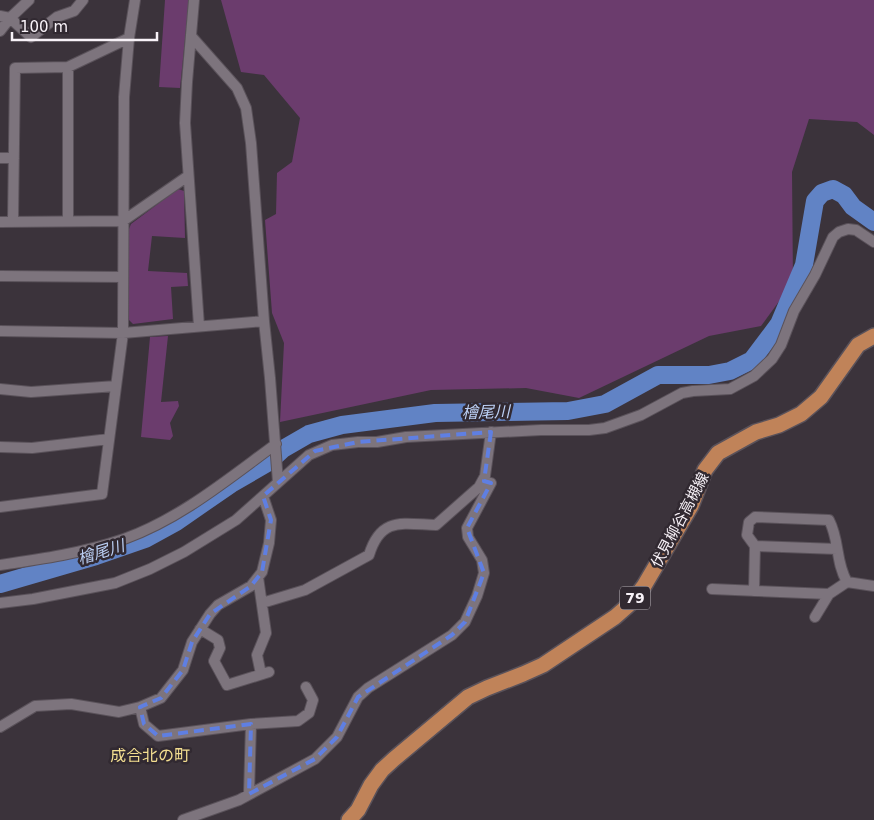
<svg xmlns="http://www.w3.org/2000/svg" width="874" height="820" font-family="'DejaVu Sans','Noto Sans JP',sans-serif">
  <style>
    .green { fill: #6b3c6d }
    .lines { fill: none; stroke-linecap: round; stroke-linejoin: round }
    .river { stroke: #6183c5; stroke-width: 18 }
    .minor-casing { stroke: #5a525a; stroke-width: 12 }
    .primary-casing { stroke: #5a525a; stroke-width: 18 }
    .minor { stroke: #7d747d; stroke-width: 10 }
    .primary { stroke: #c08359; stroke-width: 15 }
    .marked { fill: none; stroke: #5f7fe2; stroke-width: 4; stroke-dasharray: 10 6; stroke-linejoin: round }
    .labels { text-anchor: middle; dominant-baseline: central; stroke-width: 5; stroke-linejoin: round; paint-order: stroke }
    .shield { fill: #312931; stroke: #bcb6bc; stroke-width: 1 }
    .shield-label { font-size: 14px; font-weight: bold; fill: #f8f2f8 }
    .street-label { font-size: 15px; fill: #f8f2f8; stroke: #312931 }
    .water-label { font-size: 16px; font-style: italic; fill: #bcd0f5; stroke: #312931 }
    .neighbourhood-label { font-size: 16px; fill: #f3de90; stroke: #312931 }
  </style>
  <rect width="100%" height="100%" fill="#3b333b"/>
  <!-- green -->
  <path class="green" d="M165 0H189L180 88 159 87Z
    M221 0H874V135L857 122 809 119 792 172 793 282 761 326 709 336 579 398 526 388 431 390 280 422 284 343 272 313 265 220 276 214 277 173 292 162 300 118 264 75 241 72Z
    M178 189 184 191 185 238 152 236 148 271 187 273 188 286 171 287 173 319 133 324 129 320V229L131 224Z
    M168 336 161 402 178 401 179 406 170 423 173 436 170 440 141 437 150 337Z"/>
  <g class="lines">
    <!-- river -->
    <path class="river" d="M0 584 96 556 145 539 176 522 231 484 269 462 283 449 309 434 342 425 435 413 568 411 605 404 658 375H709L730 371 752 360 779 324 804 265 815 201 822 193 833 189 844 195 853 207 874 222"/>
    <defs>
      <path id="minor" d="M194 0 187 82 185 123 199 326
        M0 16 10 18 31 37 57 17 74 11 83 0
        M0 31 10 18 29 0
        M191 36 237 88 246 108 251 143 264 321 270 378 278 482
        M0 158H14
        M13 221 15 68 68 67 129 38
        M68 221V67
        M0 222 123 221 188 176
        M0 276 123 277
        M0 331 123 333 264 321
        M0 389 31 392 116 386
        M0 447 32 448 109 439
        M0 507 102 494 123 333 124 97 129 38 135 0
        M755 546 837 549
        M0 565C42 559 83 553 124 539 180 519 228 479 276 444
        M258 577 266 633 257 655 261 674
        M712 589 829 594
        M754 591 755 546 747 535 749 522 755 517 829 520C840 541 835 561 847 582
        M0 603 33 599 115 583 150 569 184 552 236 520 309 455 332 445 358 442H377L406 437 541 430H589L605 428 641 415 682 393 693 391 730 389 754 376 772 359 781 345 794 311 815 275 833 237 839 232 848 229 856 230 874 242
        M262 603 305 590 369 555C381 516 403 524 436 525L479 487 485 476 491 432
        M815 617 829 594 847 582 874 586
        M200 629 218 640 220 648 214 661 227 685 269 672
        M140 707 144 724 158 736 251 724 298 721 309 713 313 700 306 687
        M0 727 35 706 71 704 119 712 140 707 161 698 183 670 192 642 210 614 218 605 251 586 262 572 269 543 271 520 263 496
        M249 794 251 724
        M183 820 239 800 315 759 337 737 358 697 368 688 452 635 465 622 477 596 484 573 482 560 468 537 467 528 491 483 483 481"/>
      <path id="primary" d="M349 820 358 810 371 785 382 770 394 759 468 697 487 688 523 674 543 665 615 617 632 602 644 586 691 506 705 470 718 453 756 432 779 425 801 414 821 397 858 345 874 336"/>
    </defs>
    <!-- minor casing -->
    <use href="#minor" class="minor-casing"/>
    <!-- primary casing -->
    <use href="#primary" class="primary-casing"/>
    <!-- minor -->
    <use href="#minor" class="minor"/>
    <!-- primary -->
    <use href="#primary" class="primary"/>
  </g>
  <!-- marked area -->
  <path class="marked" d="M491 432 484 481 491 483 467 528 484 573 465 622 452 635 358 697 337 737 315 759 249 794 251 724 158 736 144 724 140 707 161 698 183 670 192 642 210 614 251 586 262 572 271 520 263 496 315 451 358 442Z"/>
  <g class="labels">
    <!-- shield labels -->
    <rect class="shield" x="620" y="586.5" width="30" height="23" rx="4"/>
    <g class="shield-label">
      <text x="635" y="598">79</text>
    </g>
    <!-- street labels -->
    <g class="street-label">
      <text transform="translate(680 520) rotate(-62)">伏見柳谷高槻線</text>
    </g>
    <!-- water labels -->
    <g class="water-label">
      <text transform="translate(486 412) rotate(-1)">檜尾川</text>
      <text transform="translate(101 552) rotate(-17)">檜尾川</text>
    </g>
    <!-- neighbourhood labels -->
    <g class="neighbourhood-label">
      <text x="150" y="755">成合北の町</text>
    </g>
  </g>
  <!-- scale -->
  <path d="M12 32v8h145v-8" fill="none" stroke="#f8f2f8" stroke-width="2.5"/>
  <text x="20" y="32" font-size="15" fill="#f8f2f8" stroke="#312931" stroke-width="4" paint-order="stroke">100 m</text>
</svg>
